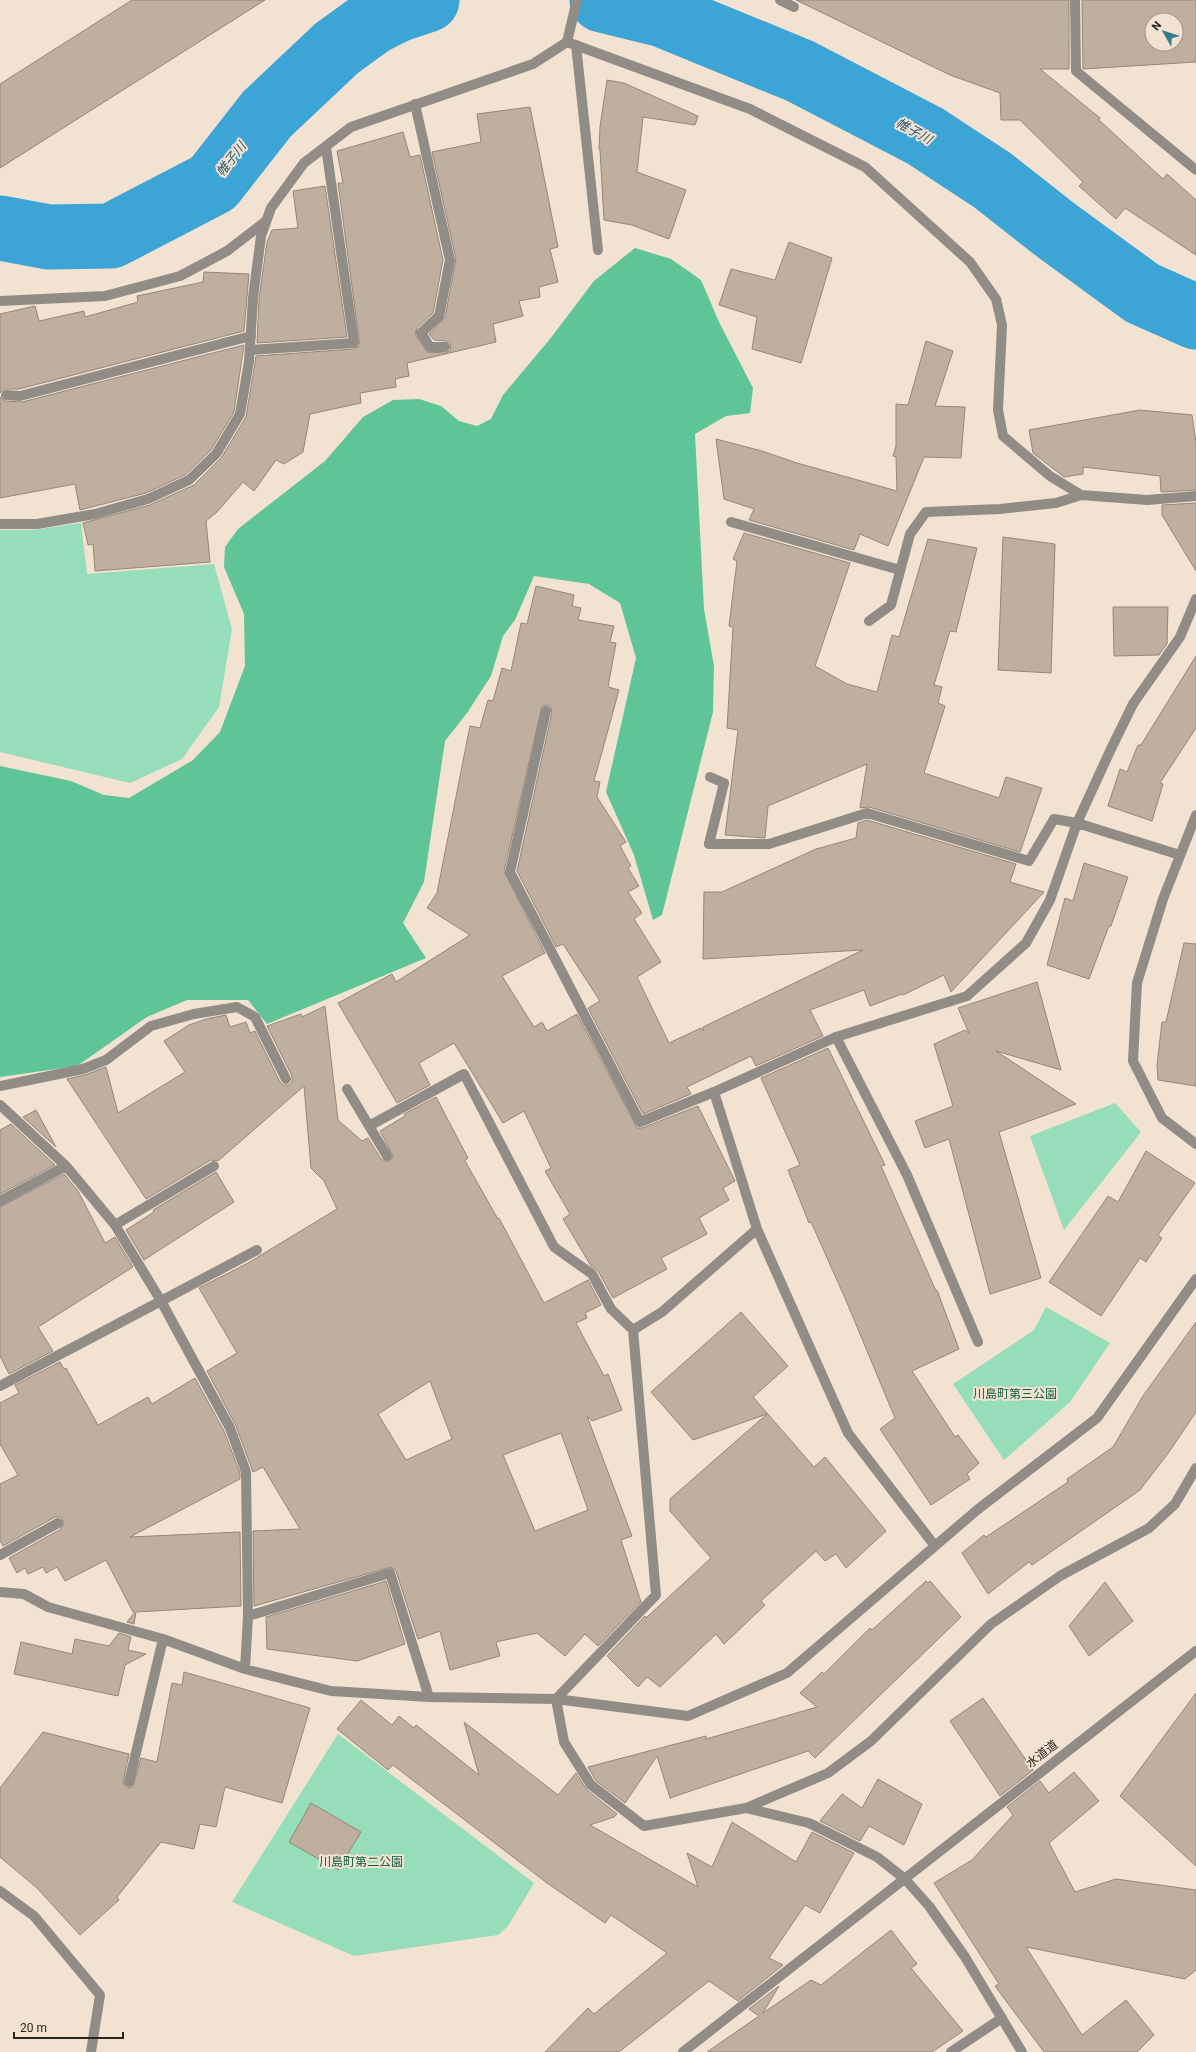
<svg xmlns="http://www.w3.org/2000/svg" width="1196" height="2052" font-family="Roboto,'Noto Sans JP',sans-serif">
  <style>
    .green { fill: #96ddb9 }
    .forest { fill: #5fc597 }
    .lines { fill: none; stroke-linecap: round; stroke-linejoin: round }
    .river { stroke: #3da5d5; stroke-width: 65 }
    .building { fill: #bfafa1; stroke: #958678; fill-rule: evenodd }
    .service { stroke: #918c85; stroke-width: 10 }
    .minor { stroke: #918c85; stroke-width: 10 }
    .labels { text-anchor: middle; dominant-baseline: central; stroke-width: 4; stroke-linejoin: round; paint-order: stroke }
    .park-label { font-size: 12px; fill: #126042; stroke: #f1e2d2 }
    .street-label { font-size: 12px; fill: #28221c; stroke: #f1e2d2 }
    .water-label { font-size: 13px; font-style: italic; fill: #285267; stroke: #f1e2d2 }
  </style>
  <rect width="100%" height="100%" fill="#f1e2d2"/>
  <!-- green -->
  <path class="green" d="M81 523 87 574 214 564 232 629 219 707 182 759 130 783 0 752V530H33Z
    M1115 1103 1141 1132 1064 1230 1030 1136Z
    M1046 1307 1110 1343 1070 1402 1004 1460 953 1384 1034 1330Z
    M338 1734 534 1883 508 1926 498 1935 354 1956 232 1902Z"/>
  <!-- forest -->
  <path class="forest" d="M635 248 671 259 701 280 719 322 753 388 750 413 726 416 695 434 704 609 714 666 713 712 662 915 653 920 634 855 606 792 636 658 620 603 589 584 534 576 515 620 503 636 491 676 467 713 445 741 424 882 403 923 426 958 267 1024 248 1000H187L147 1017 77 1066 0 1077V766L71 781 104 795 129 798 193 760 220 732 245 666 244 614 224 567 225 547 238 529 325 461 363 417 393 400 419 399 441 406 459 421 477 426 491 419 503 395 550 339 594 281Z"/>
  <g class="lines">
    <!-- river -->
    <path class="river" d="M602 0 663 15 800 71 925 136 992 180 1057 231 1142 293 1196 317
      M0 228 49 237 111 236 213 183 267 114 337 48 373 22 397 10 427 0"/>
  </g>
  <!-- building -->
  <path class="building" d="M132 0H265L0 168V84Z
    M796 0H1069V69H1040L1100 118 1099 120 1163 179 1167 174 1196 200V255L1125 208 1116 219 1079 186 1083 182 1020 120H1001L1000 93 950 75Z
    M1082 0H1196V62L1083 69ZM1152 20H1176V44H1152Z
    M607 80 624 83 698 116 695 125 643 117 637 172 686 190 669 239 632 225 604 220 600 150 599 149 600 127Z
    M530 107 558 247 550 249 558 282 539 287 540 297 519 301 523 316 493 324 496 342 407 363 409 376 395 379 396 387 360 393 361 403 310 414 303 452 284 464 276 460 254 491 243 482 217 512 206 521 210 562 95 571 93 544 88 545 83 523 150 505 194 485 221 458 246 417 256 356 354 349 360 346 338 183H343L337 151 403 132 410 157 420 155 443 260 433 313 417 328 415 334 427 352 445 353 451 350 450 343 445 341 434 340 429 334 445 317 456 259 432 152 481 142 477 114Z
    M325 186 347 337 257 343 259 299 267 242 272 230 298 228 293 191Z
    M789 242 832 258 801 363 752 349 757 317 719 305 731 269 775 280Z
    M204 272 249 274 244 331 19 389H4L0 393V314L35 306 39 321 84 311 85 317 138 302 137 296 203 282Z
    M926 341 953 351 935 406 965 407 961 458 924 457 888 546 860 534 854 550 749 520 754 509 724 499 716 439 762 451 797 463 897 491 896 457 893 456 896 446V404L908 405Z
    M244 345 234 412 211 450 185 475 146 493 80 510 75 484 0 498V397L5 401 22 402Z
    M1140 410 1192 415 1196 443V490L1161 492 1160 476 1083 467V474L1064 477 1033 453 1029 430Z
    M1196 503V571L1162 515V505Z
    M744 533 850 563 815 666 847 684 877 692 892 635 899 637 928 539 977 548 956 632 950 631 934 685 942 687 938 703 945 706 924 773 999 798 1006 777 1042 788 1020 852 869 807 860 808 867 764 768 806 765 838 725 835 738 730 727 728 733 627 729 626 737 561 733 559Z
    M1003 537 1055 544 1051 673 998 670Z
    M536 586 574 595 572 606 581 608 578 620 614 626 610 642 616 643 608 687 619 690 594 781 600 782 597 797 626 842 620 846 631 866 628 868 639 886 628 892 642 913 634 919 661 962 637 977 669 1043 701 1028 703 1031V1027L863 950 703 959 704 892H722L816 849 856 838 858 823 867 820 1016 864 1010 882 1044 892 951 992 944 975 903 995 902 994 870 1006 864 990 810 1010 823 1036 756 1066 751 1056 687 1087 691 1094 643 1114 588 1008 600 1001 563 944 556 947 517 871 552 712 550 706 547 705 542 706 504 871 545 953 502 976 534 1027 542 1022 547 1031 577 1014 637 1128H642L698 1106 735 1181 723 1188 729 1200 699 1218 707 1234 661 1258 667 1269 613 1298 598 1271 591 1266 563 1219 570 1214 545 1171 551 1168 524 1111 503 1123 454 1043 419 1063 430 1085 397 1103 338 1003 392 974 396 982 470 935 427 908 437 893 470 726 480 728 488 700 493 701 502 668 511 671 521 623 527 624Z
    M1113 607H1168L1167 644 1159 655 1114 656Z
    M1196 656V728L1160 783 1163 784 1152 821 1108 806 1120 769 1127 772 1138 745H1141Z
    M1084 863 1128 877 1111 926H1109L1089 979 1047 965 1065 898 1073 901Z
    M1184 943 1196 944V1086L1158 1080 1157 1065 1162 1022H1166Z
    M1037 982 1061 1070 996 1051 1076 1104 999 1132 1041 1278 990 1294 949 1139 925 1148 915 1121 953 1106 934 1044 965 1030 969 1033 958 1008Z
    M325 1006 338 1120 362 1141 368 1138 381 1159 387 1162 392 1159 393 1156 380 1131 405 1116 404 1114 436 1097 468 1158 465 1161 498 1219 499 1218 544 1303 588 1280 601 1305 585 1313 587 1318 576 1323 604 1376 608 1374 622 1410 592 1421 587 1416 632 1536 621 1540 641 1602 598 1646 585 1634 565 1656 537 1633 496 1642 500 1656 450 1670 440 1631 418 1639 396 1571 391 1567 254 1606 253 1531 300 1529 263 1467 253 1472 236 1426 207 1371 237 1353 199 1288 248 1263 337 1209 324 1181 311 1168 304 1086 218 1161 211 1160 146 1199 67 1079 85 1075 106 1067 118 1113 185 1072 164 1041 189 1025 206 1019 226 1015 230 1027 246 1022 250 1033 255 1031 280 1082 283 1085H289L292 1082V1076L267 1026 301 1014 302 1017ZM430 1381 452 1439 406 1460 378 1414ZM561 1433 588 1510 535 1531 503 1455Z
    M828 1048 885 1165 881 1166 936 1291 937 1290 959 1349 912 1371 955 1437 958 1435 979 1463 967 1474 970 1479 931 1505 880 1429 895 1418 845 1298 811 1222 809 1223 788 1170 800 1165 761 1078Z
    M36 1110 56 1147 23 1117Z
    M11 1124 55 1165 0 1194V1130Z
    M1146 1151 1195 1183 1158 1235 1162 1238 1146 1262 1140 1258 1101 1316 1049 1282 1108 1196 1118 1202Z
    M216 1172 234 1202 144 1260 126 1230 154 1212 153 1210Z
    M64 1174 78 1191 105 1243 115 1237 133 1267 38 1327 53 1351 9 1374 0 1356V1207Z
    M741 1312 788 1366 753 1397 814 1467 825 1457 886 1531 846 1568 836 1554 825 1561 816 1551 761 1601 765 1605 724 1644 716 1634 660 1687 647 1677 638 1687 607 1656 645 1616 646 1618 711 1558 670 1511V1499L767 1414 693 1440 651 1392Z
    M1196 1322V1412L1169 1452 1140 1490 1032 1565 1029 1562 988 1594 962 1553 984 1535 986 1537 1068 1482 1067 1479 1113 1447 1143 1396Z
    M60 1362 64 1369 66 1368 98 1425 148 1397 152 1404 195 1378 224 1431 240 1473V1479L130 1537 240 1532 241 1606 136 1612 134 1624 127 1622 135 1612H133L106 1560 65 1581 57 1567 46 1573 43 1567 28 1574 25 1568 17 1573 9 1558 61 1529 64 1523 61 1517H55L3 1546 0 1541V1484L18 1475 0 1444V1403L19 1393 15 1385Z
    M386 1581 405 1644 357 1661 267 1649 266 1617Z
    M926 1581 928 1583 930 1581 961 1617 815 1758 808 1751 670 1798 657 1756 625 1803 596 1781 588 1767 706 1736V1739L817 1707 800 1693 822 1672 824 1674 870 1628 872 1630Z
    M1105 1582 1133 1621 1089 1656 1069 1626Z
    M119 1633 131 1637 128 1650 146 1654 125 1665 118 1696 14 1674 21 1642 72 1654 75 1639 109 1646Z
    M184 1672 310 1708 282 1803 225 1787 216 1827 200 1824 194 1849 161 1842 117 1897 119 1900 80 1935 37 1888 0 1857V1788L43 1732 129 1754 123 1783 127 1788 133 1787 141 1758 157 1762 172 1683 182 1685Z
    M1196 1693V1866L1120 1796Z
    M983 1698 1033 1770 1000 1796 950 1721Z
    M361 1700 392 1725 399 1716 414 1728 416 1725 479 1775 464 1722 558 1795 576 1773 587 1790 617 1814 614 1817 590 1825 698 1887 687 1853 712 1867 732 1822 796 1862 812 1832 854 1853 820 1913 805 1905 769 1958 783 1965 738 2001 709 1981 619 2052H545L588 2008 594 2014 667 1953 611 1915 605 1923 547 1883 393 1765 388 1770 337 1729Z
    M1074 1772 1099 1801 1049 1843 1075 1892 1116 1879 1196 1890V1970L1185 1979 1026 1947 1082 2035 1126 2000 1154 2035 1137 2052H1044L995 1986 999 1984 934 1883 972 1860 1013 1815 1007 1807 1040 1781 1049 1793Z
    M878 1779 922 1804 904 1845 869 1826 860 1841 820 1821 842 1794 862 1808Z
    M311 1803 361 1832 338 1870 289 1842Z
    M891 1930 917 1964 911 1968 963 2031 932 2052H707L759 2016 749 2009 779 1986 763 2013 811 1980 821 1985Z"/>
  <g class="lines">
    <!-- service -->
    <path class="service" d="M576 45 598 250
      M415 104 450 260 439 316 421 333 430 347H445
      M0 301 105 296 180 276 227 251 266 221
      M250 350 354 343 326 147
      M6 395 20 396 251 336
      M731 522 900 570
      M709 844 724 783 710 777
      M194 1014 237 1007 255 1017 286 1079
      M836 1037 907 1175 978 1342
      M115 1225 214 1166
      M161 1301 257 1250
      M0 1555 58 1523
      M248 1616 390 1573 429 1697
      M951 2052 1002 2018"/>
    <!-- minor -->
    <path class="minor" d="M780 0 794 7
      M1075 0 1076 71 1196 170
      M567 42 750 109 865 167 970 262 996 299 1002 325 998 410 1003 436 1050 476 1081 495 1147 500 1196 496
      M0 524H37L95 514 148 499 189 480 216 454 240 414 249 361 253 298 261 236 271 208 304 163 351 127 533 64 567 42 577 0
      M869 621 891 605 910 534 926 512 1000 509 1056 503 1081 495
      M546 711 510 872 640 1122 714 1092
      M1196 815 1163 899 1137 983 1133 1061 1162 1118 1196 1144
      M709 844H769L867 813 1029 861 1054 819 1077 823 1180 855
      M0 1086 83 1069 106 1060 151 1026 194 1014
      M347 1089 387 1156
      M0 1105 66 1166 115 1225 161 1301 230 1428 246 1472 248 1616 245 1669
      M369 1126 464 1074 554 1247 592 1274 611 1309 633 1330
      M0 1201 66 1166
      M757 1229 848 1433 935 1546
      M0 1386 161 1301
      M0 1592 24 1594 48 1607 163 1639 245 1669 331 1691 429 1697 556 1699 688 1716 787 1673 977 1510 1097 1418 1196 1279
      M556 1699 656 1595 633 1330 662 1312 757 1229 714 1092 836 1037 967 996 1026 943 1050 900 1077 823 1110 751 1133 704 1180 637 1196 599
      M556 1699 564 1742 591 1785 644 1826 746 1808 809 1823 877 1857 905 1879 929 1906 965 1957 1022 2052
      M129 1782 163 1639
      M746 1808 828 1773 871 1741 991 1624 1060 1576 1149 1528 1175 1504 1196 1468
      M0 1891 34 1916 100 1995 91 2052
      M683 2052 1196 1651"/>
  </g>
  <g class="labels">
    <!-- park labels -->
    <g class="park-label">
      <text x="1015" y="1394">川島町第三公園</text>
      <text x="361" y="1862">川島町第二公園</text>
    </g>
    <!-- street labels -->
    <g class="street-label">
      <text transform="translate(1042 1754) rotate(-38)">水道道</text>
    </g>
    <!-- water labels -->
    <g class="water-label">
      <text transform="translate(914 131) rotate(29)">帷子川</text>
      <text transform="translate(231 159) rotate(-52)">帷子川</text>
    </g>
  </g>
  <!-- north arrow -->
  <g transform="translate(1164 32) rotate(309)"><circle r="19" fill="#f1e2d2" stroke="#a19589"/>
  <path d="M0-3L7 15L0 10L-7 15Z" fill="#367b89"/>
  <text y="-6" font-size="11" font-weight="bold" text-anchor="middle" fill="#28221c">N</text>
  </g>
  <!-- scale -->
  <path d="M14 2032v6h109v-6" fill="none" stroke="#28221c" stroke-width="2"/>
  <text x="20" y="2032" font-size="12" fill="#28221c" stroke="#f1e2d2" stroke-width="3" paint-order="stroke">20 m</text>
</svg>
